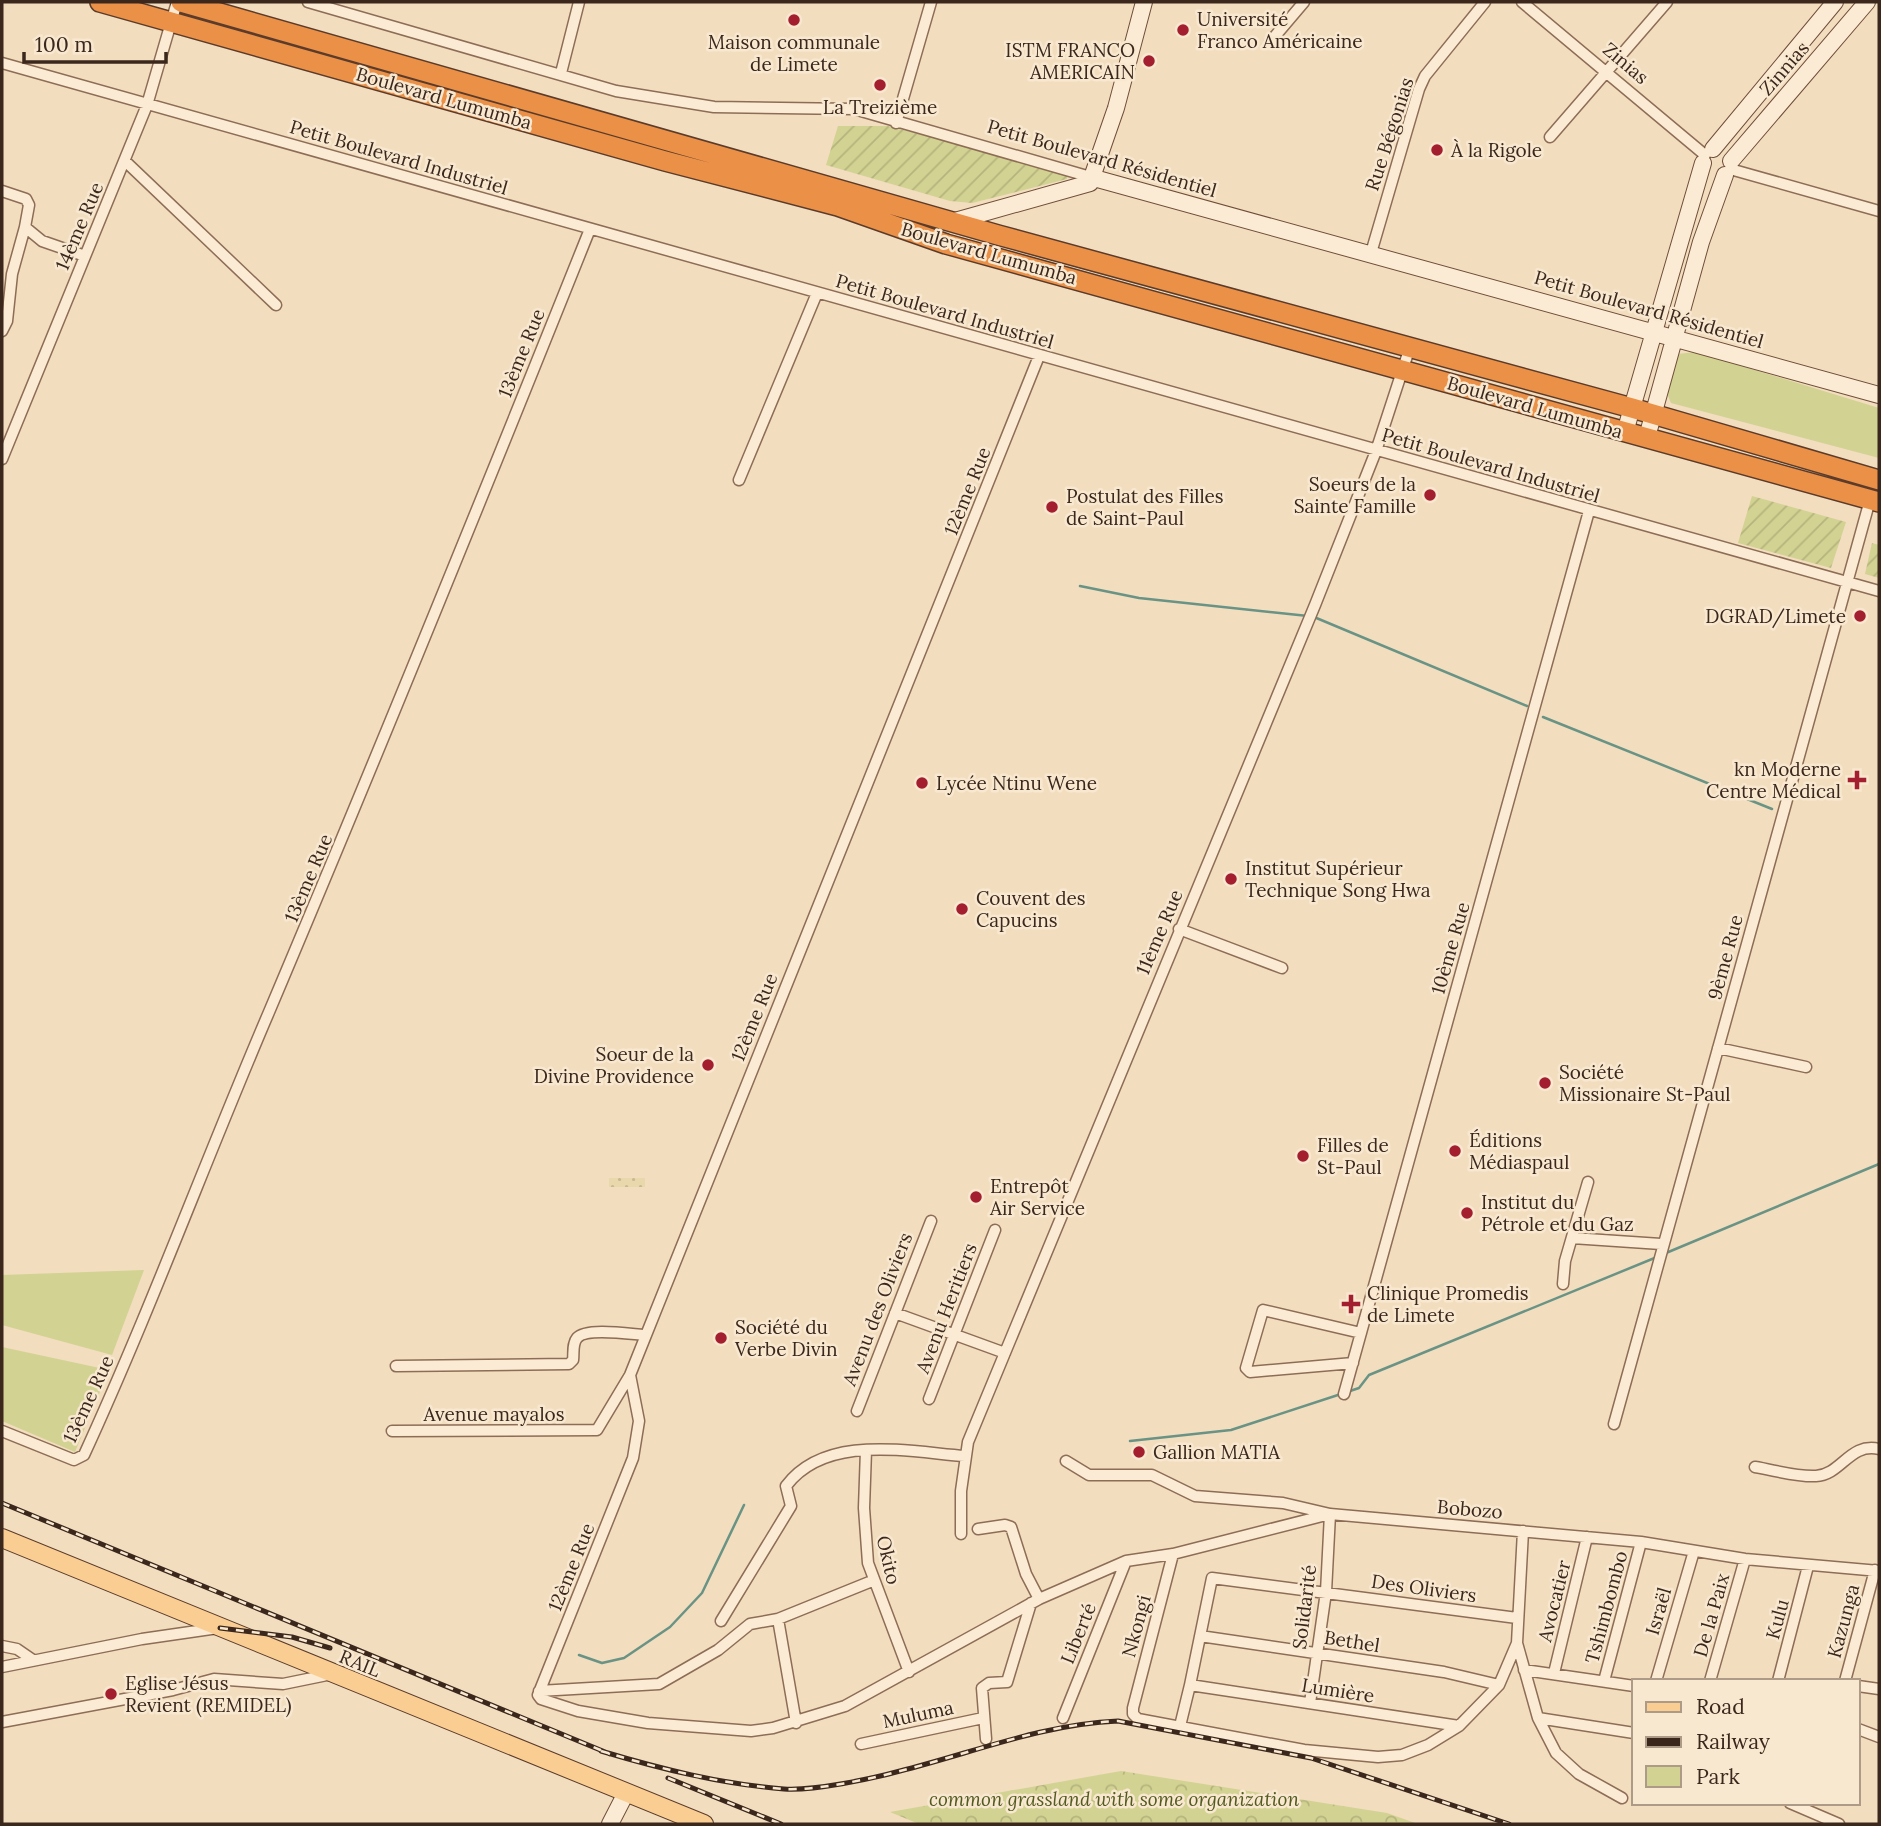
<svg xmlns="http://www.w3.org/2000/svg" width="1881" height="1826" font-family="Lora,serif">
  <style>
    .farmland { fill: url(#farmland-dots) }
    .forest { fill: url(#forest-crowns) }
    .park { fill: #d2d292 }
    .garden { fill: url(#garden-furrows) }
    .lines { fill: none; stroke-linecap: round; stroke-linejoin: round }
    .stream { stroke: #699384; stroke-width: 2.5 }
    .street-casing { stroke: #8d6d55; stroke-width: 13 }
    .secondary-casing { stroke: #6f4e39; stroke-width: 18 }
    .primary-casing { stroke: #5b3b2a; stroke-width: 20 }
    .highway-casing { stroke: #5b3b2a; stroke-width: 22 }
    .street { stroke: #fcebd4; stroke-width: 10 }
    .secondary { stroke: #fcebd4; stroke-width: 16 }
    .primary { stroke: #face93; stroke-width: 18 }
    .highway { stroke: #eb9047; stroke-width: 19 }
    .rail-casing { stroke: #3b271c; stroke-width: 5 }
    .rail { stroke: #f9e8d0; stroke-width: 2.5; stroke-dasharray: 8; stroke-linecap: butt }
    .poi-dot { fill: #a31f2f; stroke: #f9e8d0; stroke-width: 2.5 }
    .labels { text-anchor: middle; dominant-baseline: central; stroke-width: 5; stroke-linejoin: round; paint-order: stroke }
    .poi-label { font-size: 19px; fill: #3b271c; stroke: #f9e8d0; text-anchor: start }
    .street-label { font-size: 19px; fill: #3b271c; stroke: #f9e8d0 }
    .park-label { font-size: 19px; font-style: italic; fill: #525a20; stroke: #f9e8d0 }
  </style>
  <defs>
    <pattern id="farmland-dots" width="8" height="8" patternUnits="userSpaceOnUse" patternTransform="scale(1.75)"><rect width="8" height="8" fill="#e9d8ac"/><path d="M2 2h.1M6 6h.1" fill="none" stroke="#c9b993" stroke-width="1.8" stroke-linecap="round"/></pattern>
    <pattern id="forest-crowns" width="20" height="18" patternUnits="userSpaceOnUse" patternTransform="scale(1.75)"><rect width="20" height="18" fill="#d2d292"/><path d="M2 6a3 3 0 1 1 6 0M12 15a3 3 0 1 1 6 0" fill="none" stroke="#b5b47d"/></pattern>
    <pattern id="garden-furrows" width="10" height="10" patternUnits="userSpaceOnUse" patternTransform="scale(1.75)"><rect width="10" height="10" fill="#d2d292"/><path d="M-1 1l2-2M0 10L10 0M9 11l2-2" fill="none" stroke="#b5b47d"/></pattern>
  </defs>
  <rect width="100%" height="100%" fill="#f2ddbf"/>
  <!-- farmland -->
  <path class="farmland" d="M609 1178H645V1187H609Z"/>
  <!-- forest -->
  <path class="forest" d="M1121 1771 1387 1813 1418 1824H919L890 1812Z"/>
  <!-- park -->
  <path class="park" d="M1696 352 1879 408V458L1671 403 1666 391 1677 354Z
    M144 1270 112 1355 2 1325V1275Z
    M2 1347 109 1370 75 1452 2 1421Z"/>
  <!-- garden -->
  <path class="garden" d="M838 126H888L1068 173 1067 179 972 203 950 201 826 165Z
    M1752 496 1846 522 1831 568 1738 543Z
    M1872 543 1879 545V578L1865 574Z"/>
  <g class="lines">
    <!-- stream -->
    <path class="stream" d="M1080 586 1139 598 1308 616
      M1314 617 1527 706
      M1543 717 1772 809
      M1666 1253 1879 1164
      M1347 1392 1359 1388 1369 1375 1657 1257
      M1130 1441 1231 1430 1341 1394
      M579 1655 602 1663 624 1658 670 1627 702 1593 744 1505"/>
    <defs>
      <path id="street" d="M308 2 616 91 714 107 854 109 1094 178
        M1522 2 1705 155
        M1270 42 1304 2
        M2 63 1879 591
        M561 73 579 2
        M896 123 931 2
        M1550 137 1667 2
        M125 161 276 305
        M1730 169 1879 211
        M2 191 26 199 29 205 25 227
        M1371 253 1419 89 1425 76 1485 2
        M2 331 7 321 12 274 25 227 42 241 85 256
        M2 459 147 105 177 2
        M739 480 817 293
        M1179 929 1282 968
        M1718 1048 1806 1067
        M1572 1238 1661 1244
        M1563 1284 1565 1261 1588 1182
        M895 1313 1005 1353
        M1353 1363 1250 1372 1246 1368 1263 1310 1361 1333
        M396 1366 569 1364 573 1360C574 1353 572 1344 577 1338 586 1327 630 1334 644 1335
        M630 1375 639 1421 633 1458 538 1695 541 1699 578 1711 648 1723 751 1731 773 1728 845 1706 1039 1599 1126 1561 1173 1554 1330 1514
        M1344 1394 1589 511
        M929 1399 995 1230
        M857 1411 931 1221
        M1614 1424 1870 500
        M2 1431 74 1460 84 1455C151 1309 206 1159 269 1012 379 752 485 491 590 229
        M392 1431 597 1430 630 1375 1039 356
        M866 1450 864 1508 868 1563 909 1672
        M1066 1461 1089 1475H1152L1195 1496 1283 1503 1330 1514 1641 1542 1745 1559 1879 1571
        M1755 1467C1774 1470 1796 1477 1816 1476 1841 1475 1850 1442 1879 1449
        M978 1529 1005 1525 1011 1527 1026 1574 1039 1599
        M1523 1531 1517 1643 1538 1718 1556 1753 1579 1774 1622 1798
        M961 1534V1491L968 1442 1315 605 1376 451 1410 347
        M1173 1554 1133 1708V1714L1138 1719 1304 1750 1378 1757 1402 1755 1428 1745 1459 1726 1499 1685 1517 1643
        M778 1619 796 1723
        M721 1621 791 1506 786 1486C826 1433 909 1452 965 1456
        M1200 1636 1444 1672 1499 1685
        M2 1646 17 1649 33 1660
        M2 1667 142 1639 218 1628
        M1524 1670 1634 1686
        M1554 1673 1587 1537
        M1604 1681 1641 1542
        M1656 1681 1694 1551
        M1710 1681 1745 1559
        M1778 1681 1808 1566
        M1845 1681 1875 1570
        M1190 1685 1212 1578 1517 1618
        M1858 1686 1879 1689
        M539 1691 659 1684 718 1650 750 1624 778 1619 872 1581
        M1310 1703 1326 1592 1330 1514
        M1063 1718 1126 1561
        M1538 1718 1634 1733
        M2 1722 173 1690 214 1679 283 1684 332 1674
        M1180 1726 1190 1685 1459 1726
        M1858 1729 1879 1737
        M986 1739 982 1688 989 1683 1007 1682 1031 1603
        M861 1744 983 1718
        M1790 1803 1839 1824"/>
      <path id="secondary" d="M1713 149 1835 2
        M1731 161 1867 2
        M1094 178 1879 395
        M955 221 1090 183 1116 108 1144 2
        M1625 432 1703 163
        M1647 437 1701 242 1725 175
        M610 1824 626 1793"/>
      <path id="primary" d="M2 1538 704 1824"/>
      <path id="highway" d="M100 2 665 161 838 206 946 244 1879 502
        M181 2 998 235 1632 408 1879 480"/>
    </defs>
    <!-- street casing -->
    <use href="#street" class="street-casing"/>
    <!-- secondary casing -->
    <use href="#secondary" class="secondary-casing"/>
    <!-- primary casing -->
    <use href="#primary" class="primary-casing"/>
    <!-- highway casing -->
    <use href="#highway" class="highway-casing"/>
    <!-- street -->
    <use href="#street" class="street"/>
    <!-- secondary -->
    <use href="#secondary" class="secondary"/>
    <!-- primary -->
    <use href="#primary" class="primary"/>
    <!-- highway -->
    <use href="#highway" class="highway"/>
    <defs>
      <path id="rail" d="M2 1503 610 1754
        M220 1628 292 1637 330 1648
        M601 1751C661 1769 721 1784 784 1789 813 1791 871 1779 900 1771 972 1753 1043 1724 1118 1721L1311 1758 1509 1824
        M668 1778 781 1824"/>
    </defs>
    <!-- rail casing -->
    <use href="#rail" class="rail-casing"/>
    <!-- rail -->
    <use href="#rail" class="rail"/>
  </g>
  <!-- markers -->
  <g class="poi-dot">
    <circle cx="794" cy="20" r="7"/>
    <circle cx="1183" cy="30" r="7"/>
    <circle cx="1149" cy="61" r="7"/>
    <circle cx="880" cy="85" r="7"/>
    <circle cx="1437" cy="150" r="7"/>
    <circle cx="1430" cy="495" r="7"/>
    <circle cx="1052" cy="507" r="7"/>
    <circle cx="1860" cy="616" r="7"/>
    <path d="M1853.5 769.5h7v7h7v7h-7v7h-7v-7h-7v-7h7z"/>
    <circle cx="922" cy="783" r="7"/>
    <circle cx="1231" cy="879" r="7"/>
    <circle cx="962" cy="909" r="7"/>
    <circle cx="708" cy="1065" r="7"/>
    <circle cx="1545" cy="1083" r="7"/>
    <circle cx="1455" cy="1151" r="7"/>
    <circle cx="1303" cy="1156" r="7"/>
    <circle cx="976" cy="1197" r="7"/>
    <circle cx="1467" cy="1213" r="7"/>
    <path d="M1347.5 1293.5h7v7h7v7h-7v7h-7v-7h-7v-7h7z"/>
    <circle cx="721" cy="1338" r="7"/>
    <circle cx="1139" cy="1452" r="7"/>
    <circle cx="111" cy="1694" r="7"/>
  </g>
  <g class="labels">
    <!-- poi labels -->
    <g class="poi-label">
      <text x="1197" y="19">Université<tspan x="1197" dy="22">Franco Américaine</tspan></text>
      <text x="794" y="42" text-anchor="middle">Maison communale<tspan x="794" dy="22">de Limete</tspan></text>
      <text x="1135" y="50" text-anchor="end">ISTM FRANCO<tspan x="1135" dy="22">AMERICAIN</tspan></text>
      <text x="880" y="107" text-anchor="middle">La Treizième</text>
      <text x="1451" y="150">À la Rigole</text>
      <text x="1416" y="484" text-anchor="end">Soeurs de la<tspan x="1416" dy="22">Sainte Famille</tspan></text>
      <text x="1066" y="496">Postulat des Filles<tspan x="1066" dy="22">de Saint-Paul</tspan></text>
      <text x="1846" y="616" text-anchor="end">DGRAD/Limete</text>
      <text x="1841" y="769" text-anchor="end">kn Moderne<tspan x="1841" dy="22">Centre Médical</tspan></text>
      <text x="936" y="783">Lycée Ntinu Wene</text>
      <text x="1245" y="868">Institut Supérieur<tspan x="1245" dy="22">Technique Song Hwa</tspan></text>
      <text x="976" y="898">Couvent des<tspan x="976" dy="22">Capucins</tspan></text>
      <text x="694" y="1054" text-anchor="end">Soeur de la<tspan x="694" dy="22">Divine Providence</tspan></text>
      <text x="1559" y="1072">Société<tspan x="1559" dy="22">Missionaire St-Paul</tspan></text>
      <text x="1469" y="1140">Éditions<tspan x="1469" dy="22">Médiaspaul</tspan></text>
      <text x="1317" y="1145">Filles de<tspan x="1317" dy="22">St-Paul</tspan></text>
      <text x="990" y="1186">Entrepôt<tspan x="990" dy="22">Air Service</tspan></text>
      <text x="1481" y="1202">Institut du<tspan x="1481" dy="22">Pétrole et du Gaz</tspan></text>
      <text x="1367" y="1293">Clinique Promedis<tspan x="1367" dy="22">de Limete</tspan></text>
      <text x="735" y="1327">Société du<tspan x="735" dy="22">Verbe Divin</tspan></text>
      <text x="1153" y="1452">Gallion MATIA</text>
      <text x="125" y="1683">Eglise Jésus<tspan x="125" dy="22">Revient (REMIDEL)</tspan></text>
    </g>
    <!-- street labels -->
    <g class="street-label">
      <text transform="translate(1626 63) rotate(40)">Zinias</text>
      <text transform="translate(1784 68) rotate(-49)">Zinnias</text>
      <text transform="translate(444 98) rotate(16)">Boulevard Lumumba</text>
      <text transform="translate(1389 134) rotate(-72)">Rue Bégonias</text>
      <text transform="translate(399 157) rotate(16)">Petit Boulevard Industriel</text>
      <text transform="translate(1102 158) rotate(16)">Petit Boulevard Résidentiel</text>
      <text transform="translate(79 226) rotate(-67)">14ème Rue</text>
      <text transform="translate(989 253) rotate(16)">Boulevard Lumumba</text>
      <text transform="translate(1649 309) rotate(16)">Petit Boulevard Résidentiel</text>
      <text transform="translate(945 311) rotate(16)">Petit Boulevard Industriel</text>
      <text transform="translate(521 353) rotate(-68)">13ème Rue</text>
      <text transform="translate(1535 407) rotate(16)">Boulevard Lumumba</text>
      <text transform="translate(1491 465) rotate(16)">Petit Boulevard Industriel</text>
      <text transform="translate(967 491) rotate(-68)">12ème Rue</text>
      <text transform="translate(308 878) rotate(-67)">13ème Rue</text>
      <text transform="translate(1159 932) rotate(-67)">11ème Rue</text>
      <text transform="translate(1450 948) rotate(-74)">10ème Rue</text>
      <text transform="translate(1725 957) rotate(-75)">9ème Rue</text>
      <text transform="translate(754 1017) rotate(-68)">12ème Rue</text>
      <text transform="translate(946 1308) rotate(-69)">Avenu Heritiers</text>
      <text transform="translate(877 1309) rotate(-69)">Avenu des Oliviers</text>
      <text transform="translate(88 1399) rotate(-65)">13ème Rue</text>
      <text x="494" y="1414">Avenue mayalos</text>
      <text transform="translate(1470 1509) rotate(5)">Bobozo</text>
      <text transform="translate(889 1560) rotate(77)">Okito</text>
      <text transform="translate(571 1567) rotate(-68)">12ème Rue</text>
      <text transform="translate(1424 1588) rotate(8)">Des Oliviers</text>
      <text transform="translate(1554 1601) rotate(-76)">Avocatier</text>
      <text transform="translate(1304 1607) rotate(-83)">Solidarité</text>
      <text transform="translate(1606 1607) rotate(-75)">Tshimbombo</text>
      <text transform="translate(1658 1611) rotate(-74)">Israël</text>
      <text transform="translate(1711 1615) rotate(-74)">De la Paix</text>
      <text transform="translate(1777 1619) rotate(-75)">Kulu</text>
      <text transform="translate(1843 1621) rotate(-75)">Kazunga</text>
      <text transform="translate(1136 1626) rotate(-75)">Nkongi</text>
      <text transform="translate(1078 1633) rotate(-68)">Liberté</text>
      <text transform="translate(1352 1641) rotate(9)">Bethel</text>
      <text transform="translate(360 1663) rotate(22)">RAIL</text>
      <text transform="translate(1338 1690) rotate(9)">Lumière</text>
      <text transform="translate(918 1714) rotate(-12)">Muluma</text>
    </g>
    <!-- park labels -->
    <g class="park-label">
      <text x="1114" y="1799">common grassland with some organization</text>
    </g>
  </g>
  <!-- border -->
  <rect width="1881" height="1826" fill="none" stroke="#3b271c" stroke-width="7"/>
  <!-- legend -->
  <rect x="1632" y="1679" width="228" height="126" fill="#f9e8d0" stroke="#ad9b88" stroke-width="2"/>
  <rect x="1646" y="1702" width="35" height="10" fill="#face93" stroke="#ad9b88" stroke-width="2"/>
  <text x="1696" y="1714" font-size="21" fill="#3b271c">Road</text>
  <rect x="1646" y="1737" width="35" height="10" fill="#3b271c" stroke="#ad9b88" stroke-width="2"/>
  <text x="1696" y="1749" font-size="21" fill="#3b271c">Railway</text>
  <rect x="1646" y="1766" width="35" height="21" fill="#d2d292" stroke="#ad9b88" stroke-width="2"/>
  <text x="1696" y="1784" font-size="21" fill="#3b271c">Park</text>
  <!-- scale -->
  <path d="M24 52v10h142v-10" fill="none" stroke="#3b271c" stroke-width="3.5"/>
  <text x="35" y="52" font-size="21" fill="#3b271c" stroke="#f9e8d0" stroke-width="5" paint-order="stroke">100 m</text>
</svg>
